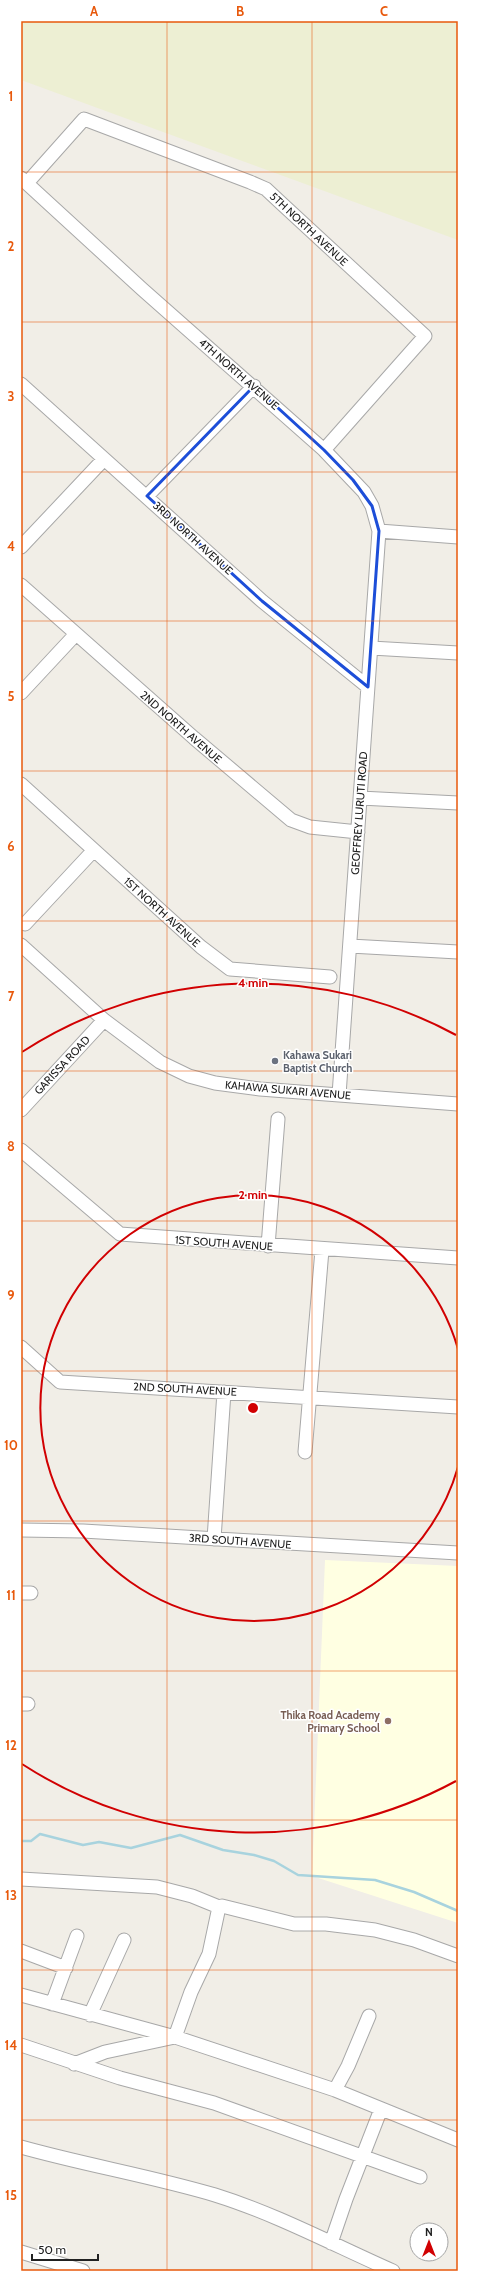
<svg xmlns="http://www.w3.org/2000/svg" width="479" height="2292" font-family="Cabin,sans-serif">
  <style>
    .education { fill: #ffffe2 }
    .farmland { fill: #edefd3 }
    .lines { fill: none; stroke-linecap: round; stroke-linejoin: round }
    .stream { stroke: #a8d3de; stroke-width: 2.5 }
    .minor-casing { stroke: #a8a8a8; stroke-width: 15 }
    .minor { stroke: #fff; stroke-width: 13 }
    .marked { fill: none; stroke: #1d4ed8; stroke-width: 3; stroke-linejoin: round }
    .grid { fill: none; stroke: #e8590c; stroke-width: 1; stroke-opacity: 0.55 }
    .ring { fill: none; stroke: #d10002; stroke-width: 2 }
    .worship-dot { fill: #6b7280; stroke: #fff; stroke-width: 1.5 }
    .education-dot { fill: #8d6e63; stroke: #fff; stroke-width: 1.5 }
    .labels { text-anchor: middle; dominant-baseline: central; stroke-width: 3; stroke-linejoin: round; paint-order: stroke }
    .street-label { font-size: 11px; fill: #212121; stroke: #fff }
    .worship-label { font-size: 11px; font-weight: bold; fill: #5b616d; stroke: #fff; text-anchor: start }
    .education-label { font-size: 11px; font-weight: bold; fill: #785e54; stroke: #fff; text-anchor: end }
    .centre { fill: #d10002; stroke: #fff; stroke-width: 2 }
    .ring-label { font-size: 12px; text-anchor: middle; font-weight: bold; fill: #d10002; stroke: #fff; stroke-width: 3; stroke-linejoin: round; paint-order: stroke }
    .neatline { fill: none; stroke: #e8590c; stroke-width: 1.5 }
    .grid-label { font-size: 13px; text-anchor: middle; font-weight: bold; fill: #e8590c }
  </style>
  <rect width="100%" height="100%" fill="#f1eee7"/>
  <!-- education -->
  <path class="education" d="M325 1560 458 1566V1923L312 1876Z"/>
  <!-- farmland -->
  <path class="farmland" d="M21 21H458V240L21 80Z"/>
  <g class="lines">
    <!-- stream -->
    <path class="stream" d="M21 1841H31L40 1834 83 1845 99 1842 131 1848 180 1835 223 1850 254 1855 274 1861 298 1875 375 1880 414 1892 458 1911"/>
    <defs>
      <path id="minor" d="M21 178 142 289 324 450 364 492 372 506 379 531 339 1095
        M27 183 84 119 250 182 266 189 281 203 425 336 324 450
        M21 384 262 601 368 687
        M147 496 254 386
        M379 531 458 537
        M21 547 104 459
        M21 585 194 738 291 820 310 827 358 832
        M371 648 458 653
        M21 693 75 635
        M21 784 201 947 230 969 330 977
        M360 798 458 803
        M25 924 93 851
        M21 945 104 1020 160 1062 189 1076 215 1083 260 1089 458 1104
        M350 946 458 952
        M21 1110 104 1020
        M21 1150 120 1234 458 1258
        M268 1246 278 1119
        M21 1347 60 1382 458 1407
        M305 1452 322 1250
        M21 1530 83 1531 458 1553
        M214 1539 224 1392
        M21 1593H31
        M21 1704H28
        M21 1879 157 1887 192 1896 219 1907 222 1906 294 1924H326L375 1930 414 1940 458 1956
        M21 1951 66 1968
        M21 1995 175 2037 335 2090 458 2140
        M52 2004 77 1936
        M90 2015 124 1940
        M21 2045 120 2078 214 2103 420 2177
        M74 2064 105 2052 175 2037 191 1992 209 1954 219 1907
        M335 2090 348 2066 369 2016
        M21 2147C85 2165 151 2176 215 2195 276 2214 334 2245 393 2271
        M331 2243 346 2199 381 2109
        M21 2252 83 2271"/>
    </defs>
    <!-- minor casing -->
    <use href="#minor" class="minor-casing"/>
    <!-- minor -->
    <use href="#minor" class="minor"/>
  </g>
  <!-- marked area -->
  <path class="marked" d="M254 386 324 450 353 480 372 506 379 531 368 687 262 601 147 496Z"/>
  <!-- grid -->
  <path class="grid" d="M167 21V2271M312 21V2271M21 172H458M21 322H458M21 472H458M21 621H458M21 771H458M21 921H458M21 1071H458M21 1221H458M21 1371H458M21 1521H458M21 1671H458M21 1820H458M21 1970H458M21 2120H458"/>
  <!-- distance rings -->
  <g class="ring">
    <path d="M458 1467A213 213 0 1 1 458 1349"/>
    <path d="M456 1781A425 425 0 0 1 22 1764M22 1052A425 425 0 0 1 456 1035"/>
  </g>
  <!-- markers -->
  <circle class="worship-dot" cx="275" cy="1061" r="4"/>
  <circle class="education-dot" cx="388" cy="1721" r="4"/>
  <g class="labels">
    <!-- street labels -->
    <g class="street-label">
      <text transform="translate(309 229) rotate(43)">5TH NORTH AVENUE</text>
      <text transform="translate(239 374) rotate(41)">4TH NORTH AVENUE</text>
      <text transform="translate(193 538) rotate(42)">3RD NORTH AVENUE</text>
      <text transform="translate(181 727) rotate(41)">2ND NORTH AVENUE</text>
      <text transform="translate(359 813) rotate(-86)">GEOFFREY LURUTI ROAD</text>
      <text transform="translate(162 912) rotate(42)">1ST NORTH AVENUE</text>
      <text transform="translate(62 1065) rotate(-47)">GARISSA ROAD</text>
      <text transform="translate(288 1090) rotate(5)">KAHAWA SUKARI AVENUE</text>
      <text transform="translate(224 1243) rotate(4)">1ST SOUTH AVENUE</text>
      <text transform="translate(185 1389) rotate(3)">2ND SOUTH AVENUE</text>
      <text transform="translate(240 1541) rotate(4)">3RD SOUTH AVENUE</text>
    </g>
    <!-- worship labels -->
    <g class="worship-label">
      <text x="283" y="1055">Kahawa Sukari<tspan x="283" dy="13">Baptist Church</tspan></text>
    </g>
    <!-- education labels -->
    <g class="education-label">
      <text x="380" y="1715">Thika Road Academy<tspan x="380" dy="13">Primary School</tspan></text>
    </g>
  </g>
  <circle cx="253" cy="1408" r="6" class="centre"/>
  <g class="ring-label">
    <text x="253" y="987">4 min</text>
    <text x="253" y="1199">2 min</text>
  </g>
  <!-- border -->
  <rect width="479" height="2292" fill="none" stroke="#ffffff" stroke-width="44"/>
  <!-- north arrow -->
  <g transform="translate(429 2242)"><circle r="19" fill="#ffffff" stroke="#a6a6a6"/>
  <path d="M0-3L7 15L0 10L-7 15Z" fill="#d10002"/>
  <text y="-6" font-size="11" font-weight="bold" text-anchor="middle" fill="#212121">N</text>
  </g>
  <!-- scale -->
  <path d="M32 2254v6h66v-6" fill="none" stroke="#212121" stroke-width="2"/>
  <text x="38" y="2254" font-size="12" fill="#212121" stroke="#ffffff" stroke-width="3" paint-order="stroke">50 m</text>
  <rect x="22" y="22" width="435" height="2248" class="neatline"/>
  <g class="grid-label">
    <text x="94" y="16">A</text>
    <text x="240" y="16">B</text>
    <text x="384" y="16">C</text>
    <text x="11" y="101">1</text>
    <text x="11" y="251">2</text>
    <text x="11" y="401">3</text>
    <text x="11" y="551">4</text>
    <text x="11" y="701">5</text>
    <text x="11" y="851">6</text>
    <text x="11" y="1001">7</text>
    <text x="11" y="1151">8</text>
    <text x="11" y="1300">9</text>
    <text x="11" y="1450">10</text>
    <text x="11" y="1600">11</text>
    <text x="11" y="1750">12</text>
    <text x="11" y="1900">13</text>
    <text x="11" y="2050">14</text>
    <text x="11" y="2200">15</text>
  </g>
</svg>
